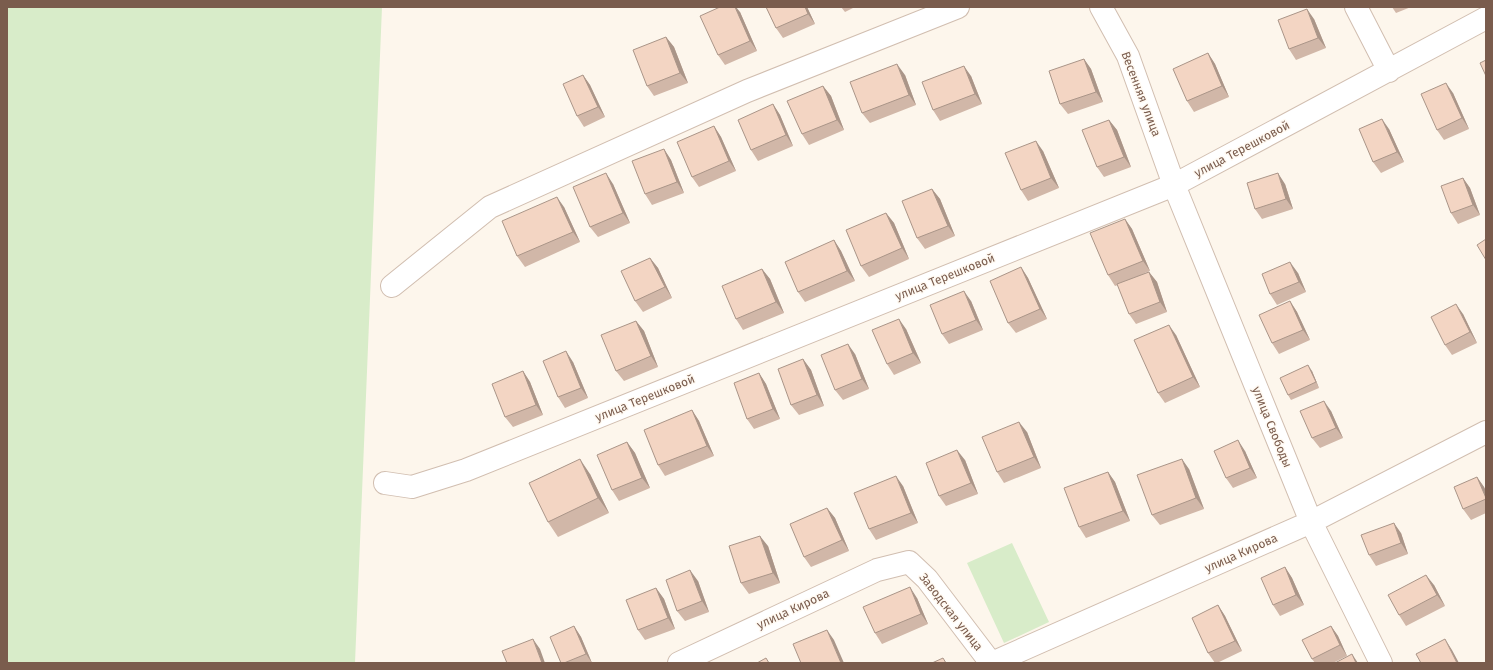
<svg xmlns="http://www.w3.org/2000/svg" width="1493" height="670" font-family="'Fira Sans',sans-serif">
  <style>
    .green { fill: #d8ecc9 }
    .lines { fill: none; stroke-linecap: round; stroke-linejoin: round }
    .minor-casing { stroke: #d1beb0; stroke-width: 24 }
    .minor { stroke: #fff; stroke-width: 22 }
    .wall { fill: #d1b7a8 }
    .shaded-wall { fill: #aa9588 }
    .building { fill: #f3d5c3; stroke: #aa9588 }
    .labels { text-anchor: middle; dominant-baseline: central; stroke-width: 3; stroke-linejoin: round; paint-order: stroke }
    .street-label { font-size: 12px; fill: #7a5c4d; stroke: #fffaf3 }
  </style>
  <rect width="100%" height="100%" fill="#fdf6ec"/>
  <!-- green -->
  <path class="green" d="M7 7H382L355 663H7Z
    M1012 543 1049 622 1004 643 967 563Z"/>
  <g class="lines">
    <defs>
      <path id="minor" d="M1101 7 1128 56 1174 185 1311 522 1381 663
        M1356 7 1389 71
        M392 286 490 207 747 91 958 7
        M385 483 412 487 466 470 1174 185 1486 18
        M679 663 877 570 909 562 927 579 991 663
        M992 663 1311 522 1486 432"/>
    </defs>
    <!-- minor casing -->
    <use href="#minor" class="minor-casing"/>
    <!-- minor -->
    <use href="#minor" class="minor"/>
  </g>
  <!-- wall -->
  <path class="wall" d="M766 7H807L815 24 783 38 776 28Z
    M841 7H855L845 12Z
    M1392 7H1411L1396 13Z
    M740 12 757 51 725 65 718 55Z
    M1314 19 1326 48 1296 60 1289 49Z
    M666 37 674 47 688 83 654 96 647 86Z
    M1208 53 1215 64 1229 97 1194 112 1187 101Z
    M1084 59 1091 69 1103 102 1068 114 1060 104Z
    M583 75 590 85 605 117 584 127 577 116Z
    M905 75 916 105 870 123 862 113Z
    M971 76 982 104 940 121 933 110Z
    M823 86 831 96 844 130 809 145 802 134Z
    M1453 93 1469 129 1444 140 1437 130Z
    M773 104 780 115 793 146 758 161 751 150Z
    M1109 120 1117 130 1131 167 1104 177 1097 167Z
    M714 126 721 137 736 171 699 187 692 177Z
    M1389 129 1404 162 1381 173 1373 162Z
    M664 149 671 160 684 193 652 205 645 194Z
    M1043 151 1059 188 1028 201 1021 190Z
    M1463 178 1470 188 1480 215 1458 224 1451 213Z
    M613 184 630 223 598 237 590 227Z
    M1285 184 1293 209 1262 219 1255 209Z
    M932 189 940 199 955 236 925 249 917 238Z
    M564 207 580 242 525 267 517 256Z
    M886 213 894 223 909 259 869 277 861 266Z
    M1125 219 1132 229 1150 271 1142 274 1149 272 1157 282 1167 312 1136 324 1129 314 1118 285 1115 286 1108 275Z
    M834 240 841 251 855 281 805 302 798 292Z
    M650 258 658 268 672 298 643 312 635 301Z
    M1021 267 1028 278 1047 319 1016 333 1008 323Z
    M762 269 770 279 784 313 743 330 736 319Z
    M1298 273 1306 292 1277 305 1270 294Z
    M971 301 983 330 949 344 942 334Z
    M1290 301 1297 312 1310 340 1279 354 1272 343Z
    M1463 314 1477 343 1452 355 1445 345Z
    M636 321 644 331 658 367 624 381 616 371Z
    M906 329 921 363 894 375 887 364Z
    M1176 335 1200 387 1165 403 1158 393Z
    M855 354 869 389 843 400 835 390Z
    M803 359 811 370 824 406 799 415 791 405Z
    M573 362 588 398 565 408 558 397Z
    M523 371 530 382 543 415 513 427 505 417Z
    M1312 371 1319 388 1291 400 1288 395Z
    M759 373 766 384 780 419 754 429 747 419Z
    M692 410 699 421 714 456 665 476 658 465Z
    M1331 411 1343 438 1320 448 1312 438Z
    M1027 432 1041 468 1004 483 997 472Z
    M627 442 635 453 650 488 619 501 612 490Z
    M1245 451 1257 478 1233 488 1226 478Z
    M965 460 978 494 946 506 939 496Z
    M1189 469 1204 509 1160 525 1152 515Z
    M1108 472 1115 482 1130 521 1086 538 1079 527Z
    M590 474 609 513 558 537 548 522Z
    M1477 477 1484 487 1486 491V513L1471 520 1463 509Z
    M903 486 918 523 876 540 869 529Z
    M827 508 835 518 849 551 811 567 804 557Z
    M1401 533 1408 554 1376 566 1369 555Z
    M768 546 780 583 749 594 741 583Z
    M1285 567 1292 578 1304 605 1280 616 1273 605Z
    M698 581 709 612 685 621 677 611Z
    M1434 585 1445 606 1406 626 1399 615Z
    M656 588 664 599 675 629 645 640 638 630Z
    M917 598 928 624 882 644 875 633Z
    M1218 605 1225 616 1242 651 1217 663H1215L1208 653Z
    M574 626 581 637 592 663H561Z
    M1331 626 1338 636 1347 656 1333 663H1315L1312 659Z"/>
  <!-- shaded-wall -->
  <path class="shaded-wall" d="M735 7H736L740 12 757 51 750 41Z
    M805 7H807L815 24 808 14Z
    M1307 9 1314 19 1326 48 1318 38Z
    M666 37 674 47 688 83 680 73Z
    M1208 53 1215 64 1229 97 1222 86Z
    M1084 59 1091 69 1103 102 1096 92Z
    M897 64 905 75 916 105 909 95Z
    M964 66 971 76 982 104 975 94Z
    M583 75 590 85 605 117 598 107Z
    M1446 83 1453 93 1469 129 1462 118Z
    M823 86 831 96 844 130 837 120Z
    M773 104 780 115 793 146 786 135Z
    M1382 119 1389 129 1404 162 1397 152Z
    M1109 120 1117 130 1131 167 1124 157Z
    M714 126 721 137 736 171 729 161Z
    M1036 141 1043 151 1059 188 1051 178Z
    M664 149 671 160 684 193 677 182Z
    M606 173 613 184 630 223 623 213Z
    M1278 173 1285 184 1293 209 1286 199Z
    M1463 178 1470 188 1480 215 1473 205Z
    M932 189 940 199 955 236 948 226Z
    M557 197 564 207 580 242 573 232Z
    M886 213 894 223 909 259 902 248Z
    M1125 219 1132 229 1150 271 1143 261Z
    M834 240 841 251 855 281 847 271Z
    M650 258 658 268 672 298 665 287Z
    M1290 262 1298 273 1306 292 1299 282Z
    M1021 267 1028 278 1047 319 1040 309Z
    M762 269 770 279 784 313 776 302Z
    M1149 272 1157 282 1167 312 1160 302Z
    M964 291 971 301 983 330 976 320Z
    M1290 301 1297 312 1310 340 1303 330Z
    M1456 304 1463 314 1477 343 1470 332Z
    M899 319 906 329 921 363 913 353Z
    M636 321 644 331 658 367 651 356Z
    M1169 325 1176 335 1200 387 1193 377Z
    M848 344 855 354 869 389 862 379Z
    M566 351 573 362 588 398 581 388Z
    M803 359 811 370 824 406 817 395Z
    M1308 365 1312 371 1319 388 1316 382Z
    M523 371 530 382 543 415 536 405Z
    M759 373 766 384 780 419 773 409Z
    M1324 401 1331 411 1343 438 1336 428Z
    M692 410 699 421 714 456 707 446Z
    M1019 422 1027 432 1041 468 1034 457Z
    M1238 440 1245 451 1257 478 1250 468Z
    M627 442 635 453 650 488 642 478Z
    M957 450 965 460 978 494 971 483Z
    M580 459 590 474 609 513 598 498Z
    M1182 459 1189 469 1204 509 1196 498Z
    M1108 472 1115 482 1130 521 1123 511Z
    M896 476 903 486 918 523 911 513Z
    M1477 477 1484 487 1486 491V498Z
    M827 508 835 518 849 551 842 540Z
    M1394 523 1401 533 1408 554 1401 543Z
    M760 536 768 546 780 583 773 573Z
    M1285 567 1292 578 1304 605 1296 595Z
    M690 570 698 581 709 612 702 601Z
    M1426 575 1434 585 1445 606 1437 595Z
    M910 587 917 598 928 624 921 614Z
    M656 588 664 599 675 629 668 618Z
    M1218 605 1225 616 1242 651 1235 641Z
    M574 626 581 637 592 663 586 654Z
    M1331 626 1338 636 1347 656 1340 645Z
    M827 630 834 640 844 663H841Z
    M533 639 540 649 545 663H542Z
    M1445 639 1452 650 1459 663H1457Z
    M1352 654 1358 663H1356Z"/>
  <!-- building -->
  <path class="building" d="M720 7H735L750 41 718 55 700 16Z
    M766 7H805L808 14 776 28Z
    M1307 9 1318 38 1289 49 1278 20Z
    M666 37 680 73 647 86 633 50Z
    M1208 53 1222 86 1187 101 1173 69Z
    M1084 59 1096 92 1060 104 1049 71Z
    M1486 60V76L1480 63Z
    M897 64 909 95 862 113 850 82Z
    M964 66 975 94 933 110 922 82Z
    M583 75 598 107 577 116 563 84Z
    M1446 83 1462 118 1437 130 1421 94Z
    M823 86 837 120 802 134 787 101Z
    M773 104 786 135 751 150 738 120Z
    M1382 119 1397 152 1373 162 1359 129Z
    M1109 120 1124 157 1097 167 1082 130Z
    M714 126 729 161 692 177 677 142Z
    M1036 141 1051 178 1021 190 1005 153Z
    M664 149 677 182 645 194 632 161Z
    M606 173 623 213 590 227 573 187Z
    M1278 173 1286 199 1255 209 1247 183Z
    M1463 178 1473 205 1451 213 1441 186Z
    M932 189 948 226 917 238 902 201Z
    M557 197 573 232 517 256 502 221Z
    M886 213 902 248 861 266 846 230Z
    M1125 219 1143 261 1108 275 1090 233Z
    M1486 239V260L1477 245Z
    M834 240 847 271 798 292 785 262Z
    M650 258 665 287 635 301 621 271Z
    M1290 262 1299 282 1270 294 1262 274Z
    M1021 267 1040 309 1008 323 990 281Z
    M762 269 776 302 736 319 722 286Z
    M1149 272 1160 302 1129 314 1117 284Z
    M964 291 976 320 942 334 930 305Z
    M1290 301 1303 330 1272 343 1259 315Z
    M1456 304 1470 332 1445 345 1431 317Z
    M899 319 913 353 887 364 872 330Z
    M636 321 651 356 616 371 601 335Z
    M1169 325 1193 377 1158 393 1134 340Z
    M848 344 862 379 835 390 821 355Z
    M566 351 581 388 558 397 543 361Z
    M803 359 817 395 791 405 778 369Z
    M1308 365 1316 382 1288 395 1280 378Z
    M523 371 536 405 505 417 492 384Z
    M759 373 773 409 747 419 734 383Z
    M1324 401 1336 428 1312 438 1300 411Z
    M692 410 707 446 658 465 644 430Z
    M1019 422 1034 457 997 472 982 437Z
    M1238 440 1250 468 1226 478 1214 451Z
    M627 442 642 478 612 490 597 455Z
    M957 450 971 483 939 496 926 463Z
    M580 459 598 498 548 522 529 483Z
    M1182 459 1196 498 1152 515 1137 475Z
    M1108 472 1123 511 1079 527 1064 488Z
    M896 476 911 513 869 529 854 493Z
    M1477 477 1486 498V499L1463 509 1454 487Z
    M827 508 842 540 804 557 790 524Z
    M1394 523 1401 543 1369 555 1361 535Z
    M760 536 773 573 741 583 729 546Z
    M1285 567 1296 595 1273 605 1261 578Z
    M690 570 702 601 677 611 666 580Z
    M1426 575 1437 595 1399 615 1388 595Z
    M910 587 921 614 875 633 863 607Z
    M656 588 668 618 638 630 626 600Z
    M1218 605 1235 641 1208 653 1192 618Z
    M574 626 586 654 564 663H561L550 637Z
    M1331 626 1340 645 1312 659 1302 640Z
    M827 630 841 663H801L793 644Z
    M533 639 542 663H507L502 651Z
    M1445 639 1457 663H1421L1416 654Z
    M1352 654 1356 663H1335Z
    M766 658 769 663H757Z
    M943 658 946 663H932Z"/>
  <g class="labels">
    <!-- street labels -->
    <g class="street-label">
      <text transform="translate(1141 94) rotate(69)">Весенняя улица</text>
      <text transform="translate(1242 149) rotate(-28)">улица Терешковой</text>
      <text transform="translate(945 277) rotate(-22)">улица Терешковой</text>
      <text transform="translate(645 398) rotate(-22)">улица Терешковой</text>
      <text transform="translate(1272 427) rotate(68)">улица Свободы</text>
      <text transform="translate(1241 553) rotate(-24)">улица Кирова</text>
      <text transform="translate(793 609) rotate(-25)">улица Кирова</text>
      <text transform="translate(951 612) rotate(52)">Заводская улица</text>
    </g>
  </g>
  <!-- border -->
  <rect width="1493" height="670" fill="none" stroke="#7a5c4d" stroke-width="16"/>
</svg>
